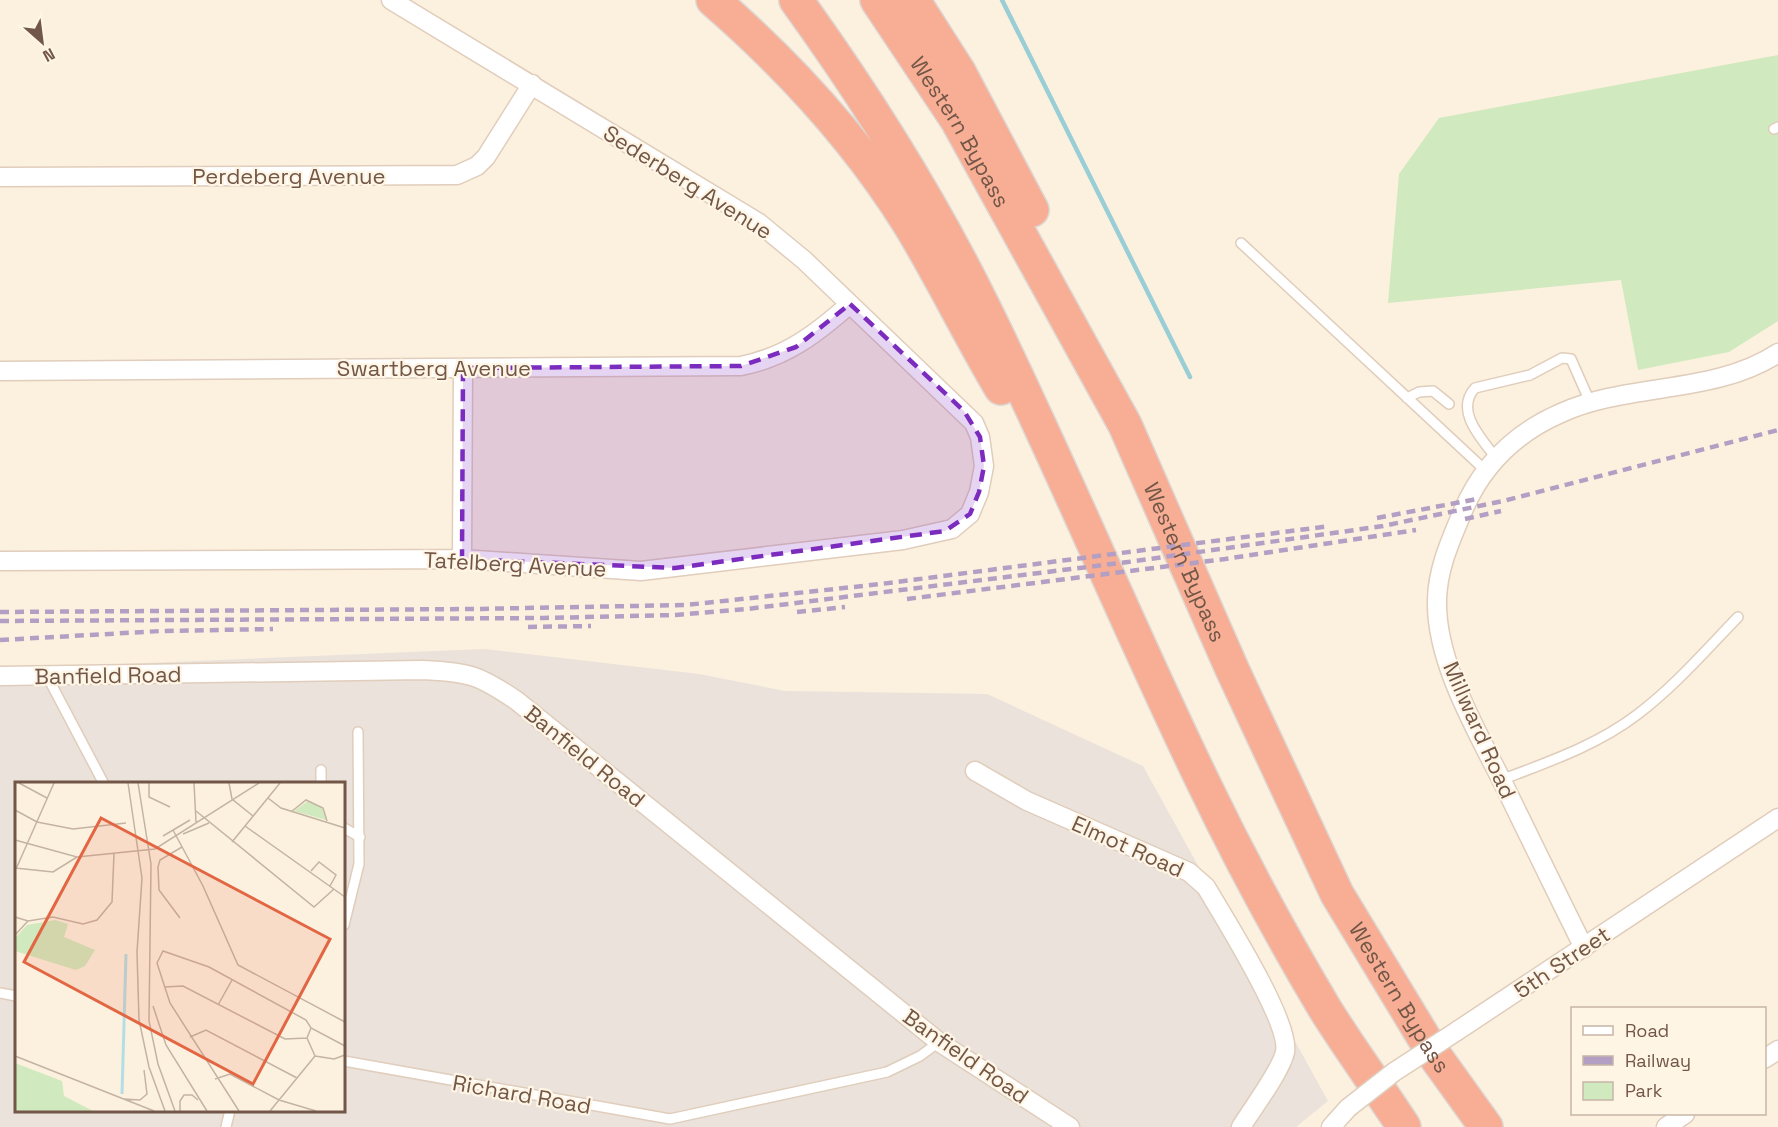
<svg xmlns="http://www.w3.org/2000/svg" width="1778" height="1127" font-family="'Space Grotesk',sans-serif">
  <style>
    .industrial { fill: #eae2db; fill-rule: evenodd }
    .green { fill: #d0e9be }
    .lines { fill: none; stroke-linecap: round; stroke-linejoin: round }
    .stream { stroke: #9aced7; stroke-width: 4.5 }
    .service-casing { stroke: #e0cdbb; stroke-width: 12 }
    .minor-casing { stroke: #e0cdbb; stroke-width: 21 }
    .motorway-casing { stroke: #ddd6d3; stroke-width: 36 }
    .service { stroke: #fff; stroke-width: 9 }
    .minor { stroke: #fff; stroke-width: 18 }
    .motorway { stroke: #f7ae95; stroke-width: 33 }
    .rail { stroke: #b39fc4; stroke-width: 4.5; stroke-dasharray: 9 6; stroke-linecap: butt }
    .minor-bridge-casing { stroke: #e0cdbb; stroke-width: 21; stroke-linecap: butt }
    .minor-bridge { stroke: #fff; stroke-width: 18 }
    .marked { fill: #7b2cbf; fill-opacity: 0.2; stroke: #7b2cbf; stroke-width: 4.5; stroke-dasharray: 12 8; stroke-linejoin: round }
    .labels { text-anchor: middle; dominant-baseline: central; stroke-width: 4.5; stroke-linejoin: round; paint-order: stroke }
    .street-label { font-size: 22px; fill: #725647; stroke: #fff5e5 }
    .inset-river { fill: none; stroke: #b4dee5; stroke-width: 3 }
    .inset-road { fill: none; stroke: #c5b3a2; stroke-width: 1.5 }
    .view { fill: #e26643; fill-opacity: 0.15; stroke: #e26643; stroke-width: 3 }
    .inset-edge { fill: none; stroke: #725647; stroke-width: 3 }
  </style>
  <rect width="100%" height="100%" fill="#fcf1df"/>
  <!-- industrial -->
  <path class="industrial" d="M484 649 699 674 785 691 987 694 1143 766 1328 1101 1296 1127H0V669ZM16 784H344V1110H16Z"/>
  <!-- green -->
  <path class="green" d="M1778 55V321L1729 352 1638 370 1621 280 1388 303 1399 174 1439 118Z"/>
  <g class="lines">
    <!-- stream -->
    <path class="stream" d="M1002 0 1190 377"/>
    <defs>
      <path id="service" d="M1774 129 1778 127
        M1241 243 1486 471
        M1407 398 1419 392 1433 391 1449 404
        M1496 458C1482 439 1454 411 1475 388L1530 375 1562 358 1571 359 1590 402
        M47 676 104 784
        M321 770V784
        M1501 780C1548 762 1598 745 1638 714 1675 686 1706 650 1738 617
        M344 828 360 837
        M344 925 359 864 358 732
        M0 993 16 996
        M344 1061 670 1119 887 1072 920 1056 939 1042
        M226 1127 230 1110"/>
      <path id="minor" d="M0 177 457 175 477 166 486 157 532 84
        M0 371 741 366C786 357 816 334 850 304
        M462 559 463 368
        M0 561 462 559 641 571 903 540 952 529 970 514 979 492 984 466 980 437 974 423 804 260 759 223 391 0
        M0 676 423 670C469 672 479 675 517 701L939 1042 1070 1127
        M975 771 1027 801 1189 872 1206 887C1223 916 1291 1023 1285 1052 1281 1071 1252 1109 1241 1127
        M1584 948C1557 894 1531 840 1504 785 1477 731 1435 661 1437 599 1438 568 1450 542 1462 513 1481 467 1515 433 1561 413 1630 382 1714 395 1778 353
        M1457 1031 1778 818
        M1764 1059 1778 1050
        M1331 1127 1348 1108
        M1666 1127 1685 1114"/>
      <g id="motorway">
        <path d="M713 0C789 66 856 138 910 225 942 278 969 334 1001 388"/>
        <path d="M796 0C866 97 931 200 984 308 1061 464 1127 625 1203 782 1240 859 1281 935 1325 1009 1350 1049 1378 1087 1404 1127"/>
        <path id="s1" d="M877 0 957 120 1125 425 1232 669 1337 894 1435 1056 1486 1127"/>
        <path d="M913 0 959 72 1032 210"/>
      </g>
    </defs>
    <!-- service casing -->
    <use href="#service" class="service-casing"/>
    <!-- minor casing -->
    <use href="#minor" class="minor-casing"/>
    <!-- motorway casing -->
    <use href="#motorway" class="motorway-casing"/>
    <!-- service -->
    <use href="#service" class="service"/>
    <!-- minor -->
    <use href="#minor" class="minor"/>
    <!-- motorway -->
    <use href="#motorway" class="motorway"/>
    <!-- rail -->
    <path class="rail" d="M1377 518 1477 499
      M1465 519 1501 511
      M907 599 1225 559 1416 530
      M0 612 474 609 686 605 881 584 1330 526
      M797 612 845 607
      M0 621 543 618 676 615 747 609 1128 562 1383 526 1503 501 1778 430
      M528 627 591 626
      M0 640 161 631 273 629"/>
    <defs>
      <path id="minor-bridge" d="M1348 1108 1394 1072 1457 1031"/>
    </defs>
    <!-- minor-bridge casing -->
    <use href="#minor-bridge" class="minor-bridge-casing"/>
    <!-- minor-bridge -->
    <use href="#minor-bridge" class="minor-bridge"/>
  </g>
  <!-- marked area -->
  <path class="marked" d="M850 304 964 411 980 437 984 466 979 492 970 514 945 531 675 568 462 559 463 368 741 366 796 347Z"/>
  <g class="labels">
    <!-- street labels -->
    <g class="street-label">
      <text stroke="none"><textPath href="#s1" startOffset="156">Western Bypass</textPath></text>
      <text x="289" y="176">Perdeberg Avenue</text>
      <text transform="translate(688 182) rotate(32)">Sederberg Avenue</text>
      <text x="434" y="368">Swartberg Avenue</text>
      <text stroke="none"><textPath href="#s1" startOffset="642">Western Bypass</textPath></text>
      <text transform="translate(515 564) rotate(3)">Tafelberg Avenue</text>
      <text transform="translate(108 675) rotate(-1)">Banfield Road</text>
      <text transform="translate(1480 730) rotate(66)">Millward Road</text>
      <text transform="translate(585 756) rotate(39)">Banfield Road</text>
      <text transform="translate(1128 846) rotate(24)">Elmot Road</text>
      <text transform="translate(1562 962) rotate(-34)">5th Street</text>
      <text stroke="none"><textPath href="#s1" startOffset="1128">Western Bypass</textPath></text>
      <text transform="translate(966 1056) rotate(35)">Banfield Road</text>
      <text transform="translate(522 1094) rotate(10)">Richard Road</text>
    </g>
  </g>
  <!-- overview -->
  <g transform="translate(15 782)">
    <rect width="330" height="330" fill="#fcf1df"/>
    <path d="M293 19 307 26 311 38 279 29ZM40 138 53 142 49 155 80 168 70 184 61 188 0 169V156L12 143ZM0 281 47 299 49 314 78 329H0Z" fill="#d0e9be"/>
    <path class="inset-river" d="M107 312 111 172"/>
    <path class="inset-road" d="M4 1 32 16M113 1 127 96 122 170 124 238 134 285 150 329M123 1 136 82 134 239 143 282 160 329M134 1V15L155 25M179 1 181 40M214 1 217 17 238 34M253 16 266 26 330 46M0 28 22 40 58 47 111 41M181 29 299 125 319 107M276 30 291 18 308 26 312 39M230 44 330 115M158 48 188 104 223 183 330 240M168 52 194 41M148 54 175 38M0 58 62 75 140 67 244 1M217 60 265 1M0 86 38 90 62 75M1 87 39 1M296 89 304 80 321 93 315 104M0 135 13 139 38 135 68 142 82 138 97 120 99 72M165 136 144 108 143 85 145 78 167 65M0 153 13 139M149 205 168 204 270 257 292 256M203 223 217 198M138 224 151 263 192 329M296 246 292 256 300 274M175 255 191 248 282 296M0 274 139 329M300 274 319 277 330 273M200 297 215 292 264 318 301 329M109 317 125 318 132 312 129 288M165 329V319L169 313H177L183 318M224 329 155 221 142 181 148 169 194 185 291 238 296 246 330 264M255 329 300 274"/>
    <path class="view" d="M86 36 315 157 238 302 9 180Z"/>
    <rect width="330" height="330" class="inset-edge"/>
  </g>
  <!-- legend -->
  <rect x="1571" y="1007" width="195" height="108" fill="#fff5e5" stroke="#c7b5a6" stroke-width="1.5"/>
  <rect x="1583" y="1026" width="30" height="9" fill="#ffffff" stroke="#c7b5a6" stroke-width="1.5"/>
  <text x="1625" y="1037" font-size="18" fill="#725647">Road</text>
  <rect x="1583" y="1056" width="30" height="9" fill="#b39fc4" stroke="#c7b5a6" stroke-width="1.5"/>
  <text x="1625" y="1067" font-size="18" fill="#725647">Railway</text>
  <rect x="1583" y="1082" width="30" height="18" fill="#d0e9be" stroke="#c7b5a6" stroke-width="1.5"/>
  <text x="1625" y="1097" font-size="18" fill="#725647">Park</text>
  <!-- north arrow -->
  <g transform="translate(42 42) rotate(152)" stroke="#fff5e5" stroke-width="4.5" paint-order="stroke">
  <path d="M0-4.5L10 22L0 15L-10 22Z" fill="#725647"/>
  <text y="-9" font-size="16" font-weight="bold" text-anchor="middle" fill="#725647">N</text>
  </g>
</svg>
